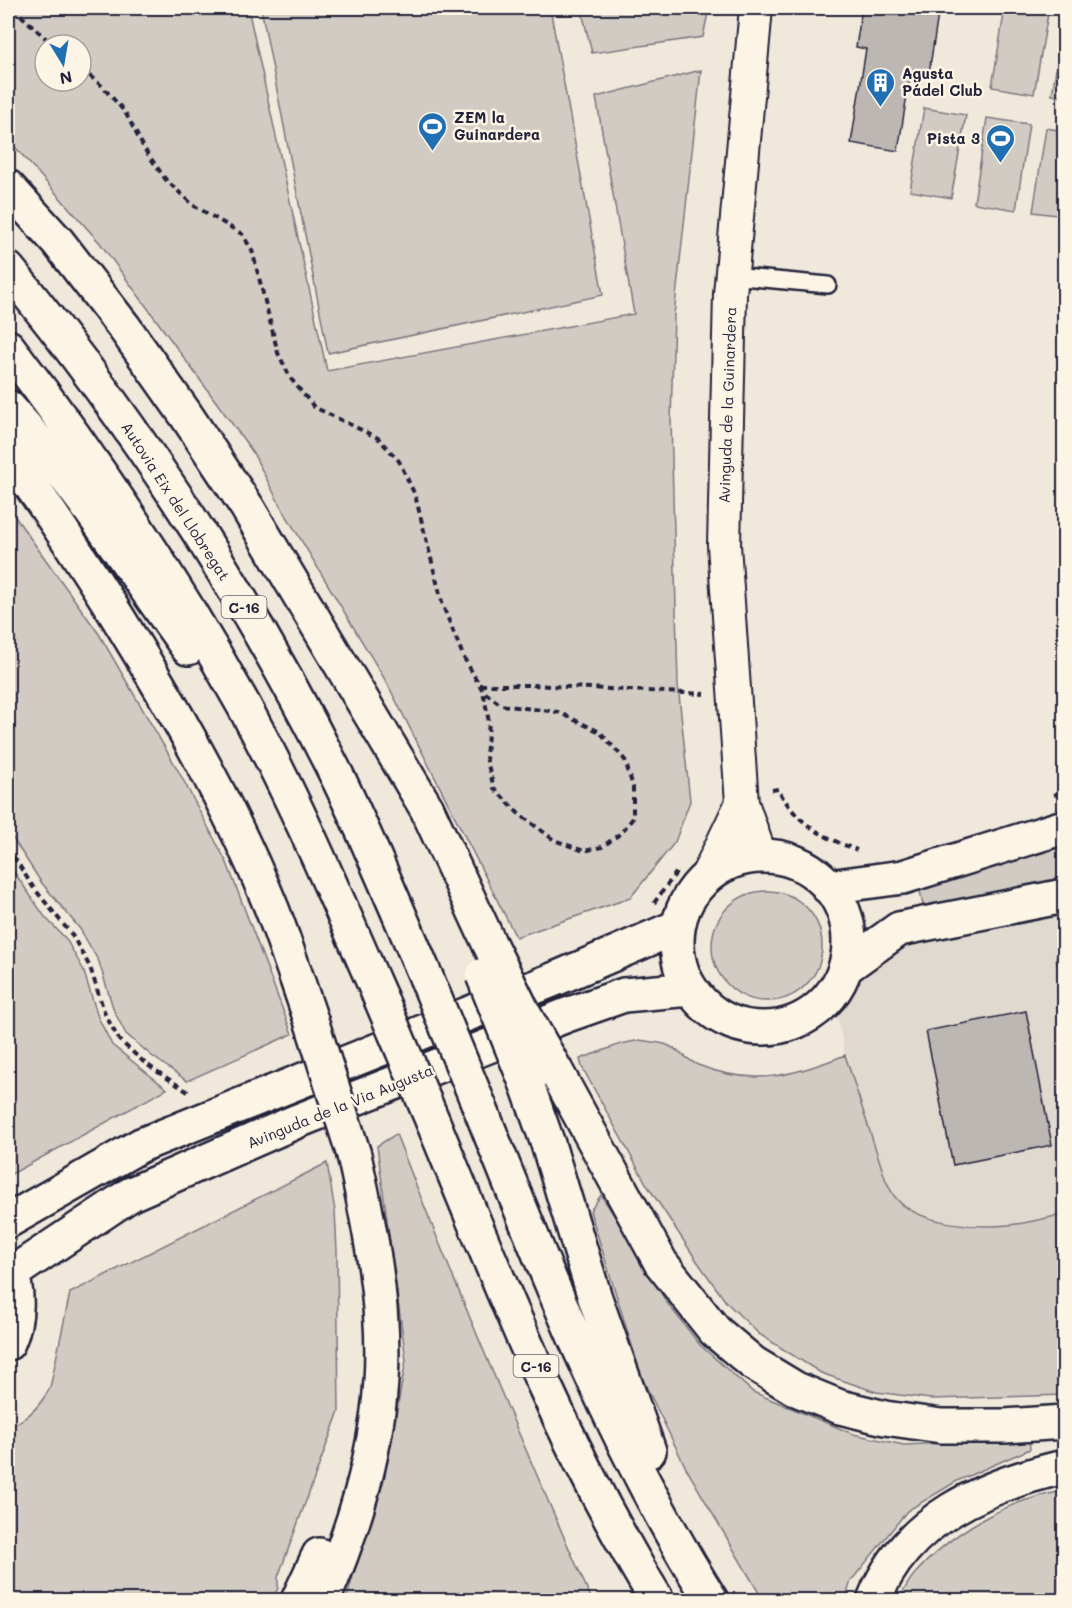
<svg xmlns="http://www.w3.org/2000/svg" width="1072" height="1608" font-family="Mali,sans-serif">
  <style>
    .built { fill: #e0d9cf }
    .green { fill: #d1cbc3; stroke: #7a767f; stroke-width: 1.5; fill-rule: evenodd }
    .building { fill: #bcb7b3; stroke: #22223b; stroke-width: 1.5 }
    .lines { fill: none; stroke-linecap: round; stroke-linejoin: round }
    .lane-casing { stroke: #22223b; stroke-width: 20 }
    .street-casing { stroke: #22223b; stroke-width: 36 }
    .secondary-casing { stroke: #22223b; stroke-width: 38 }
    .highway-casing { stroke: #22223b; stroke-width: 38 }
    .path { stroke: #22223b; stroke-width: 4; stroke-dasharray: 6 4.5; stroke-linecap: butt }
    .lane { stroke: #fcf5e5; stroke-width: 15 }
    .street { stroke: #fcf5e5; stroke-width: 32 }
    .secondary { stroke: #fcf5e5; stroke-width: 33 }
    .highway { stroke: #fcf5e5; stroke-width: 33 }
    .highway-bridge-casing { stroke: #22223b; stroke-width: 38; stroke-linecap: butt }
    .highway-bridge { stroke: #fcf5e5; stroke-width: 33 }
    .labels { text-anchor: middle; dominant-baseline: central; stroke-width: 5; stroke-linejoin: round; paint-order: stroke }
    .shield { fill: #fcf5e5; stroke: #63616e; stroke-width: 1.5 }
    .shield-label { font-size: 14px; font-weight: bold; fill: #22223b }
    .poi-label { font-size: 15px; font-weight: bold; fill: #22223b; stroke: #fcf5e5; text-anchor: start }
    .street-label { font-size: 15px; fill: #22223b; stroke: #fcf5e5 }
  </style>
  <rect width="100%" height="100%" fill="#efe8db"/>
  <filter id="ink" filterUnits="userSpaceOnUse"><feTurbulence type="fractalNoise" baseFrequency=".0167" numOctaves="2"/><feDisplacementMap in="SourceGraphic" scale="12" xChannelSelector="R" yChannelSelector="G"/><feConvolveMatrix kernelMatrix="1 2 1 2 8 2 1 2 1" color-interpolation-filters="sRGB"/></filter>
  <g filter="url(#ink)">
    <!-- built -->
    <path class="built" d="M1064 896V1214L1010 1225H961L926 1216 908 1208 896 1198 886 1181 845 1055 833 993 846 967 899 929Z"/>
    <!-- green -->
    <path class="green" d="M8 8H248L327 371 634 314 596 97 701 70 674 315 671 420 678 685 690 801 675 842 630 898 516 937 387 683 280 505 252 451 100 243 8 139ZM45 45H81V81H45Z
      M261 8H550L603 295 328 353Z
      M581 8H709L703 37 592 53Z
      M1005 8H1049L1034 94 992 87Z
      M1064 17V97L1052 95Z
      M924 108 966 115 951 198 910 191Z
      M987 118 1029 124 1016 210 974 203Z
      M1046 128 1064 131V216L1033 212Z
      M8 507 99 634 179 772 227 863 292 1034 187 1081 152 1056 126 1034 114 1011 99 962 80 929 41 882 8 831Z
      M1064 845V881L924 910 919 886Z
      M8 863 45 917 66 939 83 969 98 1017 112 1045 167 1089 8 1176Z
      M712 946a55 55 0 1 1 110 0a55 55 0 1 1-110 0Z
      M1064 943V1007L1056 958Z
      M640 1040C648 1042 659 1042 667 1045 678 1049 687 1060 698 1065 753 1087 793 1076 845 1055L886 1181C889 1186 891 1192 895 1197 917 1225 977 1228 1009 1225 1028 1223 1046 1218 1064 1214V1395L931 1399 876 1392 821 1373 759 1334 726 1302 697 1261 647 1185 582 1067 580 1059 621 1044Z
      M396 1134C457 1291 523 1446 592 1600H346L388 1459 406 1360 377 1146Z
      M327 1163 335 1211 337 1251 339 1411 278 1577V1588L272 1600H8V1427C28 1419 39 1407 50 1388L70 1293Z
      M601 1195 641 1257 665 1300 700 1345 753 1392 853 1434 904 1445 1029 1439 1030 1449 957 1481 907 1511 851 1581 845 1600H763L686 1468 642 1378 590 1211Z
      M1064 1491V1600H899C903 1593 907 1583 913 1576 952 1531 1006 1500 1064 1491Z"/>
    <!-- building -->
    <path class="building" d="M862 8H939L929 73 911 70 898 151 851 143 866 49 856 47Z
      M1026 1011 1052 1145 953 1165 926 1031Z"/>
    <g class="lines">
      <defs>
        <path id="lane" d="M732 276 828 285"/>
        <path id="street" d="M756 8 730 294 724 545 742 803 760 855
          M708 874 742 803"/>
        <path id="secondary" d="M677 942a86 86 0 1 1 172 0a86 86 0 1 1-172 0Z
          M828 887 903 877 1064 827
          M846 967 899 929 1064 896
          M8 1221 141 1145 555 979 677 927
          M8 1267C20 1289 18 1321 8 1343
          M11 1274 131 1194 295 1122 567 1015 624 995 690 989"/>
        <path id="highway" d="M8 187 58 242 124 327 186 415 247 507 427 809 489 943
          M8 269C137 426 249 599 340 782 371 846 398 912 426 977
          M8 347C95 460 174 580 244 706 295 800 337 899 380 997
          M8 407C75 482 129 566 188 648
          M8 454C45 503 79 556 112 608 172 705 229 803 272 909 286 945 298 983 311 1020
          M556 1071 661 1263 715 1331 753 1363 796 1389 840 1407 885 1418 941 1426H1005L1064 1422
          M527 1085 548 1144 595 1298 649 1451
          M479 1105C546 1274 614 1445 711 1600
          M433 1122C500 1285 565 1450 657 1600
          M298 1600 319 1555
          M323 1600C353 1531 376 1457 381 1381 386 1305 370 1228 354 1155
          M874 1600C905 1519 985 1485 1064 1467"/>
      </defs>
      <!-- lane casing -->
      <use href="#lane" class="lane-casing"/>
      <!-- street casing -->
      <use href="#street" class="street-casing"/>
      <!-- secondary casing -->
      <use href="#secondary" class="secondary-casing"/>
      <!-- highway casing -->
      <use href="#highway" class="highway-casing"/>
      <!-- path -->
      <path class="path" d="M13 8 53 45
        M81 69 101 85 125 112 145 150 166 180 193 205 242 234 252 250 278 353 291 379 314 407 378 438 399 461 415 495 443 606 464 658 483 691 489 722 486 757 494 788 518 813 554 840 584 851 602 847 621 833 633 818V787L625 760 600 732 558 712 501 705 483 691
        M480 685H532L704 694
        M772 790 778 789C797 824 821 836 857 850
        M1054 795 1064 792
        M8 848 33 887 72 935 90 967 105 1014 119 1040 146 1064 188 1092
        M654 903 678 870"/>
      <!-- lane -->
      <use href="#lane" class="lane"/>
      <!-- street -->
      <use href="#street" class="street"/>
      <!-- secondary -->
      <use href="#secondary" class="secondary"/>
      <!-- highway -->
      <use href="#highway" class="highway"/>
      <defs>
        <path id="highway-bridge" d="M489 943 524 1014 556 1071
          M483 975 527 1085
          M426 977 479 1105
          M380 997 433 1122
          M311 1020 354 1155"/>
      </defs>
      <!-- highway-bridge casing -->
      <use href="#highway-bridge" class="highway-bridge-casing"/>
      <!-- highway-bridge -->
      <use href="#highway-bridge" class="highway-bridge"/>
    </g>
  </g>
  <!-- icons -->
  <defs>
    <symbol id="building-pin" viewBox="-11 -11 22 30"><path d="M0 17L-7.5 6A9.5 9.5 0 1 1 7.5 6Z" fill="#1f6fb2" stroke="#fcf5e5"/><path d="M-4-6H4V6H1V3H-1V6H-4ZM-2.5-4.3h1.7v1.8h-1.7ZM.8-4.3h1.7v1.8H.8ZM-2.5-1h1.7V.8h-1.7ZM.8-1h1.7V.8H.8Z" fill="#fff"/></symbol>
    <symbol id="stadium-pin" viewBox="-11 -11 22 30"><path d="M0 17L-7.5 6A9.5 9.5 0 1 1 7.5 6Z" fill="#1f6fb2" stroke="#fcf5e5"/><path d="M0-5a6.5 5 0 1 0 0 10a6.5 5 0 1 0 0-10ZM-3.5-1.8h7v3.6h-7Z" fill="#fff"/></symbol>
  </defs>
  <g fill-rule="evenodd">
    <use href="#building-pin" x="864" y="66" width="33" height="45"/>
    <use href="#stadium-pin" x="416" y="110" width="33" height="45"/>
    <use href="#stadium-pin" x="984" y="122" width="33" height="45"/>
  </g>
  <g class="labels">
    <!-- shield labels -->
    <g class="shield">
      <rect x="221.5" y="596" width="45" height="22" rx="4.5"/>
      <rect x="513.5" y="1355" width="45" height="22" rx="4.5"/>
    </g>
    <g class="shield-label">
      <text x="244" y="607">C-16</text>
      <text x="536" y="1366">C-16</text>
    </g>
    <!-- poi labels -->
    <g class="poi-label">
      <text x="902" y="73">Agusta<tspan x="902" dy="17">Pádel Club</tspan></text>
      <text x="454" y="117">ZEM la<tspan x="454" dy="17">Guinardera</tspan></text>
      <text x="980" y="138" text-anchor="end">Pista 3</text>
    </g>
    <!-- street labels -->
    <g class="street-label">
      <text transform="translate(727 405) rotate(-88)">Avinguda de la Guinardera</text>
      <text transform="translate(176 501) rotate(57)">Autovia Eix del Llobregat</text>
      <text transform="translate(340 1106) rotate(-22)">Avinguda de la Via Augusta</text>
    </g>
  </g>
  <!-- margin -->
  <rect width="1072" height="1608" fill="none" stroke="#fcf5e5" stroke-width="30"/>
  <rect x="15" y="15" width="1042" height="1578" fill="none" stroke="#22223b" stroke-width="2" filter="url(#ink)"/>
  <!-- north arrow -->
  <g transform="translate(63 63) rotate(169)"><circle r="28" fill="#fcf5e5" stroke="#a5a1a1" stroke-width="1.5"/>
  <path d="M0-4.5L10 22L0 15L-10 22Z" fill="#1f6fb2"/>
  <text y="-9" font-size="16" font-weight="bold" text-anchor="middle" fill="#22223b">N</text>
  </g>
</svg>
